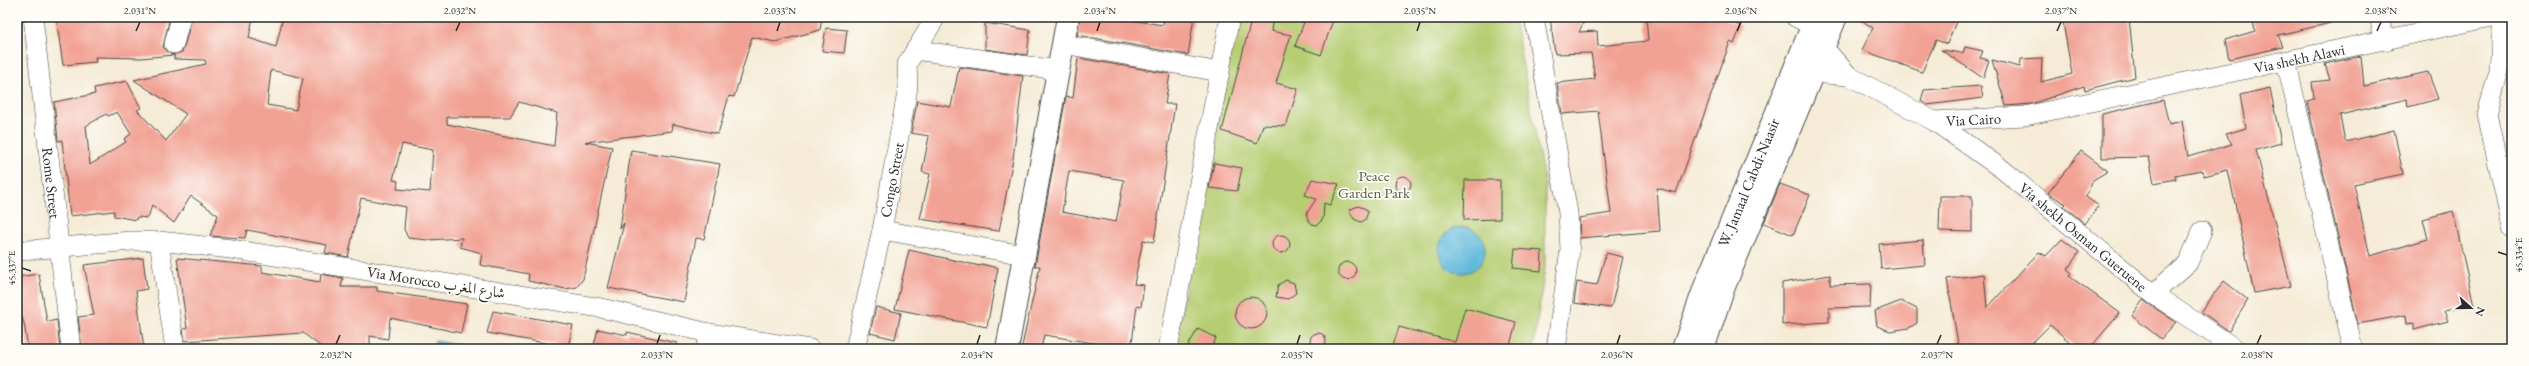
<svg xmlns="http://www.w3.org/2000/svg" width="2529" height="366" font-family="'EB Garamond',Amiri,serif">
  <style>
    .green { fill: #b6cd72; stroke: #707c4e }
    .water { fill: #5eb9dc; stroke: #447284 }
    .building { fill: #f2a294; fill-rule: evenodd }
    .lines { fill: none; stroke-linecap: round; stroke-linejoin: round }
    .minor-casing { stroke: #494845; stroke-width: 20 }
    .major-casing { stroke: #494845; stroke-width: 24 }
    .highway-casing { stroke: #494845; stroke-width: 24 }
    .minor { stroke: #fff; stroke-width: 19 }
    .major { stroke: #fff; stroke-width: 22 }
    .highway { stroke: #fff; stroke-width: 22 }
    .ticks { fill: none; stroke: #2b2b2b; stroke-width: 1.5 }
    .labels { text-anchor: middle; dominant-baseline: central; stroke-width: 3.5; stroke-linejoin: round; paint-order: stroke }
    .street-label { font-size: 15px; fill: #2b2b2b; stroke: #fdfcf7 }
    .park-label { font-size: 15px; fill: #555c40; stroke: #fdfcf7 }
    .neatline { fill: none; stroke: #2b2b2b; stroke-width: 1.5 }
    .ticks-label { font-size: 10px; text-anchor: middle; fill: #2b2b2b }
  </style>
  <rect width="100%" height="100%" fill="#fdfcf7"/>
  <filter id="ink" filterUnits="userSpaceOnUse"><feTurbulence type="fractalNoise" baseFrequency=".025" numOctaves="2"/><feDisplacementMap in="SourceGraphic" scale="8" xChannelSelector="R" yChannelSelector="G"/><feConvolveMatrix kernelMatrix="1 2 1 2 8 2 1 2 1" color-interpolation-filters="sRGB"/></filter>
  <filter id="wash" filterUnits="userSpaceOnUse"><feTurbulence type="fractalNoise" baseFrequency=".012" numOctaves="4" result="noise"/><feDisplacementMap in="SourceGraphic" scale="16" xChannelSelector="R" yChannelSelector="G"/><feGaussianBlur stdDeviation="0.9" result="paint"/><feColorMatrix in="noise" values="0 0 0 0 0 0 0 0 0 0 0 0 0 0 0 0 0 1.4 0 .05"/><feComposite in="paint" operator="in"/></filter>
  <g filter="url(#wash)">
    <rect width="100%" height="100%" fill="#f5ebd6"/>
    <!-- green -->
    <path class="green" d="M1237 17H1514L1545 186V268L1533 349H1174Z"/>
    <!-- water -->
    <path class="water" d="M1439 250a23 23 0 1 1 46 0a23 23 0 1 1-46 0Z
      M435 341 480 349H433Z"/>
    <g id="blocks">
      <!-- building -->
      <path class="building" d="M56 17H103L138 21 139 17H170L163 47 172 55 182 52 184 47 192 17H253L249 38 276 47 283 17H700L715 21 716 17H822L820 30 775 42 752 37 734 97 729 96 718 134 673 124 672 131 585 142 612 147 583 279 577 287 566 289 528 281 529 274 480 265 482 253 460 247 462 238 428 240 408 238 404 229 406 207 361 198 348 257 325 253 327 245 247 230 245 238 210 236 218 215 191 196 174 223 152 205 148 218 137 217 136 220 114 216V211L70 216 62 140 58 141 54 102 95 94 94 88 127 81 141 108 137 110 166 141 186 114 134 80 206 64 205 60 174 59V55L141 58 95 57 96 62 63 65ZM271 70 303 78 296 110 267 105ZM519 102 557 113 554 146 447 124V117H510ZM117 112 131 134 124 139 126 142 90 165 86 126 106 114 108 116ZM402 144 433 150 430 192 397 189 398 181 393 180Z
        M1080 17H1111L1163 25 1164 17H1194L1188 55 1077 35Z
        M1252 17H1273L1271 31 1291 35 1276 83 1298 89 1286 126 1263 125 1257 143 1222 131Z
        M1306 17H1334L1321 55 1295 46Z
        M1550 17H1586L1579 32 1597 31 1598 46 1648 41 1646 17H1717L1741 26 1734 44 1730 42 1676 193 1657 188 1660 231 1580 238 1579 218 1611 213 1598 111 1562 114 1557 83 1595 79 1591 53 1555 54Z
        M1857 17H1958L1947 44 1936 40 1922 72 1862 50 1873 28Z
        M2062 17H2129L2135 77 2085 90 2084 86 2031 104 2006 106 1992 60 2020 67 2021 59 2042 58 2041 82 2072 74Z
        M2252 17H2330L2331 23 2278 35 2283 47 2229 59 2225 40 2255 31Z
        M985 23 1030 30 1027 55 985 49Z
        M826 28 847 30 844 53 822 51Z
        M1965 47 1983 51 1980 58 1989 60 1983 78 1941 50 1963 53Z
        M2361 56 2364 86 2428 72 2438 99 2408 107 2407 99 2340 115 2345 142 2394 130 2403 174 2354 184 2370 256 2428 239 2423 219 2453 211 2474 305 2444 311 2448 321 2414 330V323L2407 324 2406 315 2358 324 2307 101 2314 99 2312 82 2330 80 2325 64Z
        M1078 58 1170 74 1165 104H1175L1154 242 1143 240 1134 284 1144 285 1141 307 1137 306 1131 349 1044 335 1041 349 1022 346 1040 266H1035L1066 96 1073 98ZM1069 171 1124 180 1116 222 1062 212Z
        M959 67 1023 76 1013 159 999 231 920 219 930 174 922 172 929 136 911 133 917 101 951 107Z
        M1981 86 1983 98 1927 105 1921 101 1924 90Z
        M2270 88 2281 143 2256 150 2291 286 2254 293 2228 170 2204 176 2202 170 2175 175 2176 179 2154 183 2149 157 2102 158V114L2163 100 2169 124 2182 121 2188 157 2232 144 2226 134 2246 128 2240 95Z
        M631 150 720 164 704 239 696 238 684 302 608 288 624 223 620 229Z
        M2081 151 2108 171 2093 180 2086 197 2099 206 2085 224 2064 206 2066 204 2048 193Z
        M1214 163 1242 168 1237 191 1209 188Z
        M1395 184a8 8 0 1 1 16 0a8 8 0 1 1-16 0Z
        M1312 179 1339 184 1330 205 1324 203 1323 219 1317 225 1312 224 1307 218V213L1316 199 1305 195Z
        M1465 180H1500V219L1464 220Z
        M1780 184 1810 195 1793 235 1764 223Z
        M1940 196H1972V232L1939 231Z
        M1358 206 1366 209 1368 212 1365 220 1361 222 1354 219 1349 210Z
        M1272 244a9 9 0 1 1 18 0a9 9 0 1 1-18 0Z
        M2062 239 2079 252 2067 270 2071 273 2069 276 2120 313 2089 349H2078L2050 325 2026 349H1959L1947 279 1984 274 1987 308 2039 252 2046 256Z
        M1923 240 1925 265 1881 269 1879 244Z
        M1515 249 1542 251 1541 271 1513 268Z
        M909 250 980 266 981 264 998 268 987 327 895 309Z
        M1606 253 1623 257 1611 308 1574 303 1577 282 1597 285Z
        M143 258 147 289 136 291 144 349H82L78 317 94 315 84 265Z
        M177 258 262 266V272L320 282 321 274 343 278 341 287H377V291L467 304 461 333 390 318 388 339 370 336V349H324L303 333 185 341 183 329 187 328Z
        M1338 271a9 9 0 1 1 18 0a9 9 0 1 1-18 0Z
        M39 274 47 322 57 320 60 349H28L24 323 17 303V277Z
        M1830 275V285L1871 284 1870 307 1829 308V322L1782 325V283Z
        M1286 280 1294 283 1296 293 1288 299 1276 297 1278 285Z
        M2224 281 2248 300 2229 331 2201 312Z
        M1235 313a16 16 0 1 1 32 0a16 16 0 1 1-32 0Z
        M2143 300 2176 322 2161 339 2132 316Z
        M1901 301 1917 309V323L1909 328 1890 331 1877 326 1875 311Z
        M876 307 901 313 895 339 870 333Z
        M1465 308 1516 322 1509 349H1392L1399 327 1455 342Z
        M493 311 573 325 568 347 487 333Z
        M598 329 627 335V332L677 343 676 349H593Z
        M1198 329 1216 338 1211 349H1186Z
        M1310 341a8 8 0 1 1 16 0a8 8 0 1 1-16 0Z"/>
    </g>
  </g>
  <g filter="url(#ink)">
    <use href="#blocks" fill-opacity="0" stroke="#494845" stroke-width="1"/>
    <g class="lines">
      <defs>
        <g id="minor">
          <path id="s1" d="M33 17 71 349"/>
          <path d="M1534 17 1568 213 1570 250 1556 349"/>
          <path d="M1795 17 1826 32"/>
          <path d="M2379 17 2385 41"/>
          <path d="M2503 17 2499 71 2487 114 2512 228"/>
          <path d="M1811 42 1823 47 1849 76"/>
          <path d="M174 44 181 17"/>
          <path d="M1063 44 1220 72"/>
          <path d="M915 50 1057 70"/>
          <path d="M2286 61 2353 349"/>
          <path id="s2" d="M1800 67 1814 73 1849 76 1934 121 2025 116 2492 17"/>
          <path id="s3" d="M1934 121 2002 169 2153 294 2236 349"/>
          <path d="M882 230 1024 255"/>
          <path d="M159 241 175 349"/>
          <path d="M17 251 131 241H159L231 249 601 308 709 333 810 349"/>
          <path d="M2153 294 2188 263 2202 231"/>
          <path d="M706 349 709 333"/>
          <path id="s4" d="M855 349 882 230 908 87 907 64 936 17"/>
          <path d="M1168 349 1230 17"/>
        </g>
        <path id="major" d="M1007 349 1068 17"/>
        <g id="highway">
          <path id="s5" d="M1683 349 1706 284 1816 17"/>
          <path d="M1703 349 1723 289 1836 17"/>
        </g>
      </defs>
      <!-- minor casing -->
      <use href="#minor" class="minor-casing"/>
      <!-- major casing -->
      <use href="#major" class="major-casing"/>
      <!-- highway casing -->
      <use href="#highway" class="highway-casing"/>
      <!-- minor -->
      <use href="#minor" class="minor"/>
      <!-- major -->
      <use href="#major" class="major"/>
      <!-- highway -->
      <use href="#highway" class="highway"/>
    </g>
  </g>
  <!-- ticks -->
  <path class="ticks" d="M136 31 140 22M456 31 460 22M777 31 780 22M1097 31 1100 22M1417 31 1420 22M1737 31 1741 22M2057 31 2061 22M2377 31 2381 22M2498 252 2507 255M22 268 31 271M336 344 340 335M657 344 660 335M977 344 980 335M1297 344 1300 335M1617 344 1620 335M1937 344 1941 335M2257 344 2261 335"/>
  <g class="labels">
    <!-- street labels -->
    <g class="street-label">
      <text stroke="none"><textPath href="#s2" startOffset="518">Via shekh Alawi</textPath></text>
      <text stroke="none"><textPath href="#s2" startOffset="186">Via Cairo</textPath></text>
      <text stroke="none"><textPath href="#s4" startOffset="173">Congo Street</textPath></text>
      <text stroke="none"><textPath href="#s5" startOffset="179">W. Jamaal Cabdi-Naasir</textPath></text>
      <text stroke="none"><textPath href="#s1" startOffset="167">Rome Street</textPath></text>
      <text stroke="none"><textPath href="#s3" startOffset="189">Via shekh Osman Gueruene</textPath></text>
      <text transform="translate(436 282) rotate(9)">Via Morocco شارع المغرب</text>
    </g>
    <!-- park labels -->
    <g class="park-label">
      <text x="1374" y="175">Peace<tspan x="1374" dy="17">Garden Park</tspan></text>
    </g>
  </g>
  <!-- margin -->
  <rect width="2529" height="366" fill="none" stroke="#fdfcf7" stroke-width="44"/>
  <!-- north arrow -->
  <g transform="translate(2471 308) rotate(111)" stroke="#fdfcf7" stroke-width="3" paint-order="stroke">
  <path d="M0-3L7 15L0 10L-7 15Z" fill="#2b2b2b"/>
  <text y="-6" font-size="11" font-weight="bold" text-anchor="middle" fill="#2b2b2b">N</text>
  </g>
  <rect x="22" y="22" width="2485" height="322" class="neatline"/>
  <g class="ticks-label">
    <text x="140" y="14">2.031°N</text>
    <text x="460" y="14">2.032°N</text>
    <text x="780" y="14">2.033°N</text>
    <text x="1100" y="14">2.034°N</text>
    <text x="1420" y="14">2.035°N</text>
    <text x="1741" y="14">2.036°N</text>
    <text x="2061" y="14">2.037°N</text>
    <text x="2381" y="14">2.038°N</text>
    <text transform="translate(2518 255) rotate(-90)" y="4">45.334°E</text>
    <text transform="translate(11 268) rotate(-90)" y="4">45.337°E</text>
    <text x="336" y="358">2.032°N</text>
    <text x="657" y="358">2.033°N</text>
    <text x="977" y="358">2.034°N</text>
    <text x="1297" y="358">2.035°N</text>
    <text x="1617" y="358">2.036°N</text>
    <text x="1937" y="358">2.037°N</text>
    <text x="2257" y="358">2.038°N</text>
  </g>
</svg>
